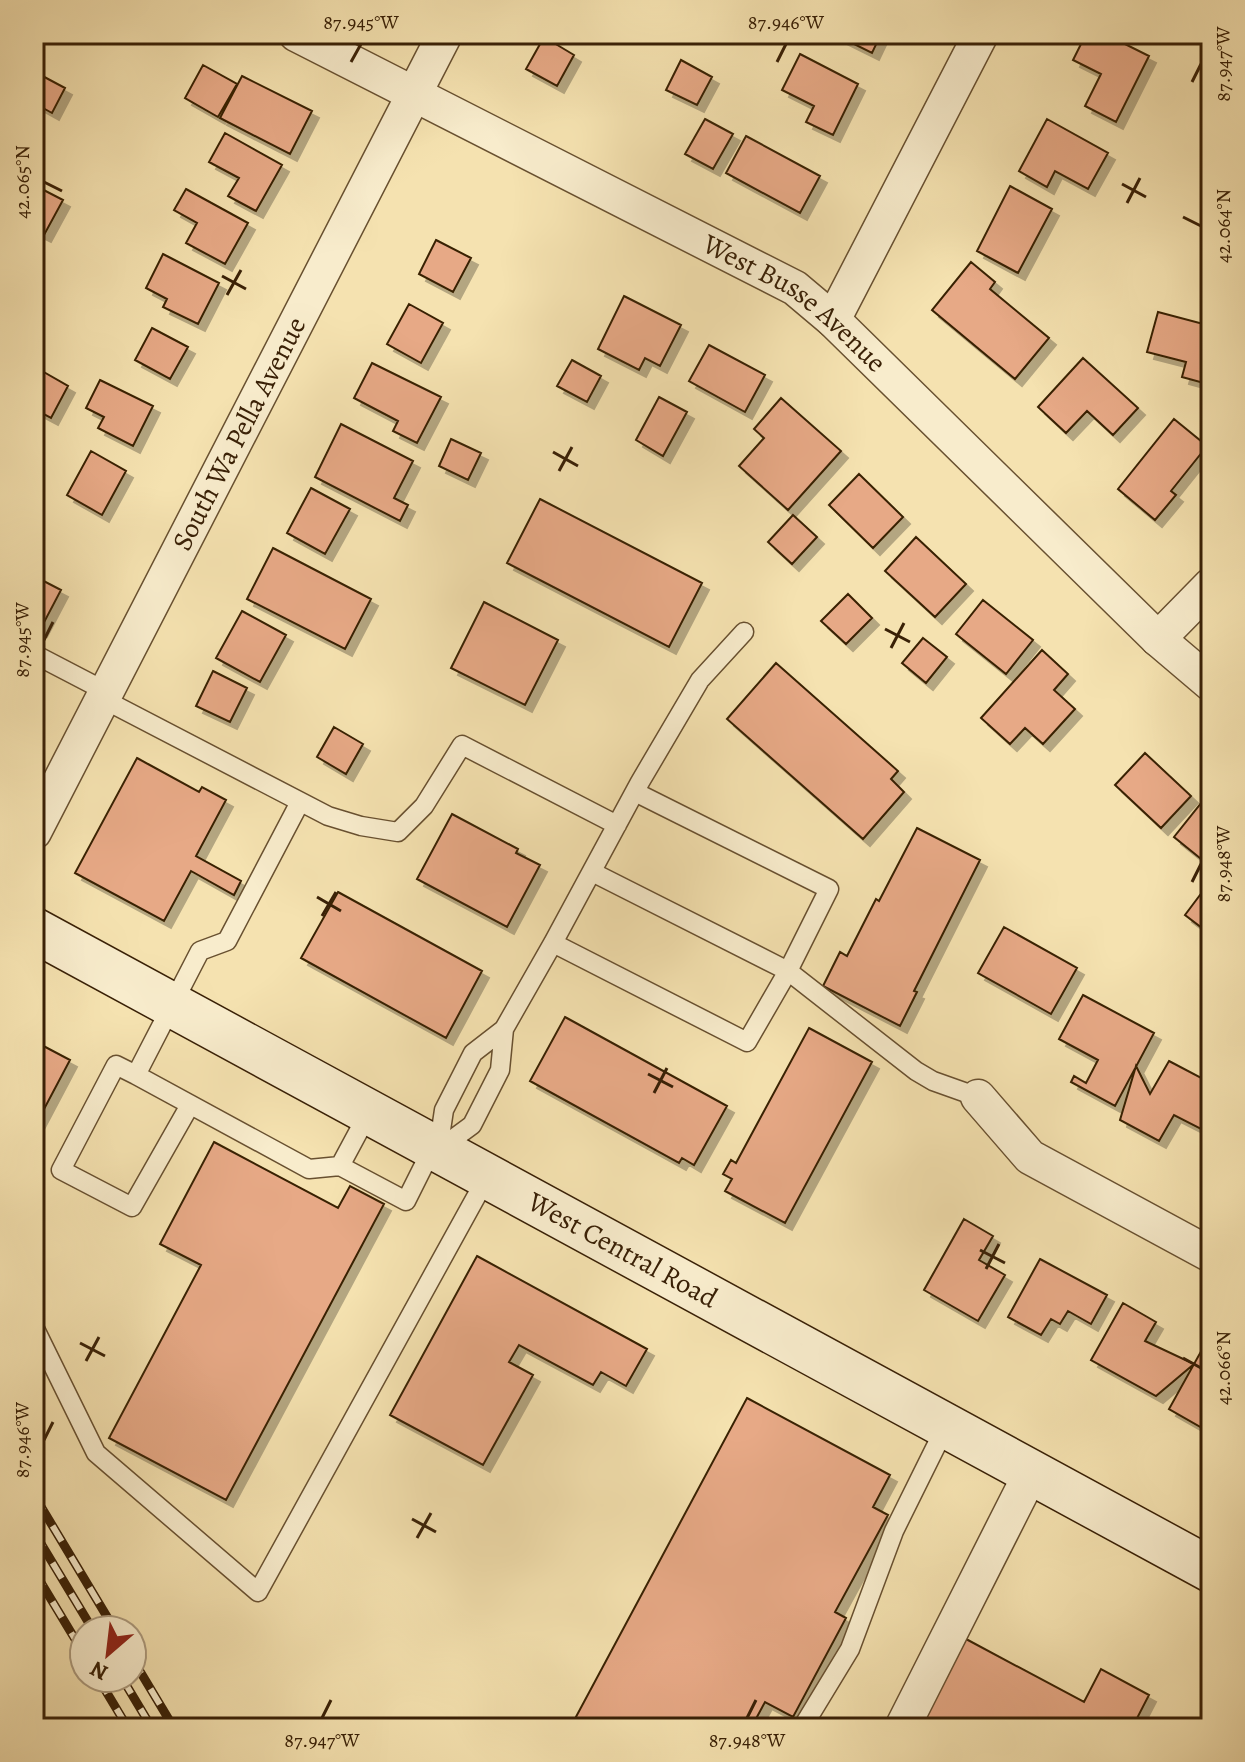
<svg xmlns="http://www.w3.org/2000/svg" width="1245" height="1762" font-family="Alegreya,serif">
  <style>
    .building { fill: #e7a986; stroke: #392006; stroke-width: 2; filter: url(#shadow) }
    .lines { fill: none; stroke-linecap: round; stroke-linejoin: round }
    .lane-casing { stroke: #685030; stroke-width: 21 }
    .street-casing { stroke: #685030; stroke-width: 37 }
    .secondary-casing { stroke: #392006; stroke-width: 47 }
    .lane { stroke: #f8eccc; stroke-width: 18 }
    .street { stroke: #f8eccc; stroke-width: 34 }
    .secondary { stroke: #f8eccc; stroke-width: 44 }
    .rail-casing { stroke: #392006; stroke-width: 9 }
    .rail { stroke: #f8eccc; stroke-width: 6; stroke-dasharray: 18; stroke-linecap: butt }
    .ticks { fill: none; stroke: #392006; stroke-width: 3 }
    .labels { text-anchor: middle; dominant-baseline: central; stroke-width: 8; stroke-linejoin: round; paint-order: stroke }
    .street-label { font-size: 28px; fill: #392006; stroke: #f8eccc }
    .neatline { fill: none; stroke: #392006; stroke-width: 3 }
    .ticks-label { font-size: 20px; text-anchor: middle; fill: #392006 }
  </style>
  <defs>
    <filter id="shadow"><feDropShadow dx="7" dy="7" stdDeviation="0" flood-color="#0004"/></filter>
  </defs>
  <rect width="100%" height="100%" fill="#f5e2b0"/>
  <filter id="stains"><feTurbulence type="fractalNoise" baseFrequency=".0025" numOctaves="4"/><feColorMatrix values="0 0 0 0 .2 0 0 0 0 .09 0 0 0 0 .02 0 0 0 .5 -.17"/></filter>
  <radialGradient id="worn" r=".72"><stop offset=".6" stop-color="#630" stop-opacity="0"/><stop offset="1" stop-color="#630" stop-opacity=".3"/></radialGradient>
  <!-- building -->
  <path class="building" d="M834 34H881L872 53Z
    M1086 34H1105L1149 56 1116 122 1085 106 1101 74 1073 60Z
    M544 37 574 55 557 86 526 69Z
    M800 54 858 84 833 135 806 122 814 106 782 90Z
    M681 60 712 77 697 105 666 90Z
    M203 65 237 84 218 117 185 98Z
    M35 72 65 88 52 113 34 103Z
    M242 76 312 111 290 154 220 118Z
    M705 119 733 134 713 169 685 154Z
    M1047 119 1108 153 1088 189 1055 171 1047 187 1019 171Z
    M225 133 282 165 256 211 228 196 239 178 209 162Z
    M746 136 820 176 800 213 726 173Z
    M34 185 63 200 44 235 34 230Z
    M1010 186 1052 209 1018 273 977 251Z
    M186 189 248 223 225 264 186 243 197 223 174 210Z
    M436 240 471 258 453 292 419 274Z
    M163 254 219 283 198 324 163 307 167 299 146 288Z
    M971 262 995 282 990 289 1049 338 1015 379 932 310Z
    M624 296 681 325 660 366 645 358 639 370 598 349Z
    M409 304 443 323 421 363 387 344Z
    M1158 312 1211 326V385L1182 377 1186 362 1147 352Z
    M152 328 188 347 170 379 135 360Z
    M709 345 765 375 745 412 689 381Z
    M1083 358 1138 408 1113 435 1087 411 1066 433 1038 407Z
    M572 360 601 376 587 402 557 386Z
    M372 363 441 397 417 443 393 431 398 421 354 398Z
    M35 367 68 386 51 418 34 409Z
    M100 380 153 406 133 446 98 428 104 417 86 408Z
    M659 397 687 412 663 456 636 440Z
    M781 398 841 451 788 510 739 466 764 438 754 429Z
    M1174 419 1207 446 1171 491 1176 495 1155 520 1118 489Z
    M341 424 413 461 394 498 408 505 400 521 315 477Z
    M451 439 481 453 468 480 439 466Z
    M91 451 126 471 102 515 67 495Z
    M859 474 903 517 873 548 829 505Z
    M311 488 350 509 325 554 287 533Z
    M540 499 702 583 669 647 507 563Z
    M793 515 817 537 792 564 768 542Z
    M916 537 966 584 935 617 885 571Z
    M273 548 371 599 345 649 247 599Z
    M34 576 61 590 40 630 34 627Z
    M848 594 872 618 846 644 821 621Z
    M983 600 1033 640 1006 674 956 634Z
    M484 602 558 640 525 705 451 668Z
    M242 611 286 635 260 682 216 658Z
    M923 638 947 657 926 683 902 663Z
    M1042 650 1068 674 1054 690 1075 709 1043 744 1025 728 1010 744 981 718Z
    M776 663 898 771 891 779 904 792 863 839 727 719Z
    M213 671 247 688 230 722 196 706Z
    M334 727 363 744 346 774 317 757Z
    M1145 753 1191 796 1161 828 1115 785Z
    M137 758 199 792 202 787 226 800 196 856 241 881 234 895 191 871 164 921 75 873Z
    M1202 802 1211 809V867L1174 837Z
    M452 814 518 849 516 853 540 865 507 927 417 879Z
    M917 828 980 860 914 991 917 992 900 1026 823 986 840 952 847 956 876 899 879 901Z
    M1209 883 1211 925 1206 931 1185 915Z
    M338 892 482 971 446 1038 301 958Z
    M1004 927 1077 968 1051 1014 978 973Z
    M1083 995 1154 1033 1115 1106 1071 1082 1074 1076 1086 1083 1098 1060 1059 1039Z
    M565 1017 727 1106 694 1165 682 1158 679 1163 530 1081Z
    M809 1028 872 1062 785 1223 725 1191 732 1179 723 1174 731 1160 736 1163Z
    M34 1041 70 1060 34 1128Z
    M1169 1061 1211 1083V1114L1203 1130 1174 1115 1159 1141 1120 1120 1136 1066 1150 1094Z
    M214 1142 338 1208 350 1186 384 1204 226 1500 109 1438 201 1265 160 1244Z
    M964 1219 993 1236 979 1260 1005 1275 978 1321 924 1290Z
    M477 1256 647 1349 626 1386 601 1372 593 1385 519 1345 509 1362 533 1375 483 1465 390 1415Z
    M1040 1259 1107 1295 1091 1324 1068 1311 1060 1324 1051 1319 1041 1335 1008 1317Z
    M1123 1303 1156 1322 1145 1341 1194 1364 1156 1396 1091 1360Z
    M1204 1346 1211 1350V1433L1169 1409Z
    M747 1398 890 1475 873 1507 888 1515 835 1612 846 1618 793 1717 765 1702 751 1728H570Z
    M966 1639 1084 1702 1101 1669 1149 1695 1132 1728H919Z"/>
  <g class="lines">
    <defs>
      <path id="lane" d="M34 654 107 692
        M103 699 328 816 361 826 398 832 424 806 462 745 617 825
        M592 872 788 971 916 1071 933 1081 978 1097
        M553 943 747 1042 788 971 829 889 635 792
        M136 1075 309 1169 340 1166 369 1112
        M190 1105 132 1207 61 1170 116 1065 136 1075 200 951 227 941 300 802
        M438 1150 444 1110 473 1053 504 1029 553 943 640 782 700 680 744 632
        M438 1150 472 1125 500 1070 504 1029
        M340 1166 406 1201 433 1147
        M34 1327 96 1453 258 1592 487 1177
        M802 1728 850 1649 894 1531 946 1426"/>
      <g id="street">
        <path id="s1" d="M296 34 795 288 833 320 1158 639 1211 684"/>
        <path d="M833 320 981 34"/>
        <path d="M1158 639 1211 585"/>
        <path id="s2" d="M34 832 445 34"/>
        <path d="M978 1097 1030 1157 1211 1255"/>
        <path d="M902 1728 1031 1473"/>
      </g>
      <g id="secondary">
        <path id="s3" d="M34 930 1211 1570"/>
      </g>
    </defs>
    <!-- lane casing -->
    <use href="#lane" class="lane-casing"/>
    <!-- street casing -->
    <use href="#street" class="street-casing"/>
    <!-- secondary casing -->
    <use href="#secondary" class="secondary-casing"/>
    <!-- lane -->
    <use href="#lane" class="lane"/>
    <!-- street -->
    <use href="#street" class="street"/>
    <!-- secondary -->
    <use href="#secondary" class="secondary"/>
    <defs>
      <path id="rail" d="M34 1495 115 1630
        M34 1532 93 1630
        M34 1571 84 1654
        M132 1658 174 1728
        M98 1678 128 1728
        M122 1678 152 1728"/>
    </defs>
    <!-- rail casing -->
    <use href="#rail" class="rail-casing"/>
    <!-- rail -->
    <use href="#rail" class="rail"/>
  </g>
  <!-- ticks -->
  <path class="ticks" d="M351 62 361 44M777 62 786 44M1192 82 1201 64M44 182 62 191M1122 184 1146 197M1127 203 1140 178M1183 217 1201 226M222 276 246 289M227 295 241 270M553 452 578 466M559 471 572 447M885 629 910 642M44 640 53 622M891 648 904 623M1192 882 1201 864M317 897 341 911M322 916 336 892M648 1074 673 1087M654 1093 667 1068M980 1250 1005 1263M986 1269 999 1244M80 1343 105 1356M1183 1358 1201 1368M86 1361 99 1337M44 1440 53 1422M412 1519 436 1532M417 1538 431 1513M322 1718 331 1700M747 1718 756 1700"/>
  <g class="labels">
    <!-- street labels -->
    <g class="street-label">
      <text stroke="none"><textPath href="#s1" startOffset="568">West Busse Avenue</textPath></text>
      <text stroke="none"><textPath href="#s2" startOffset="448">South Wa Pella Avenue</textPath></text>
      <text stroke="none"><textPath href="#s3" startOffset="670">West Central Road</textPath></text>
    </g>
  </g>
  <!-- margin -->
  <rect width="1245" height="1762" fill="none" stroke="#f5e2b0" stroke-width="88"/>
  <!-- north arrow -->
  <g transform="translate(108 1654) rotate(208)"><circle r="38" fill="#f8eccc" stroke="#ac9a7d" stroke-width="2"/>
  <path d="M0-6L14 30L0 20L-14 30Z" fill="#8f2418"/>
  <text y="-12" font-size="22" font-weight="bold" text-anchor="middle" fill="#392006">N</text>
  </g>
  <rect x="44" y="44" width="1157" height="1674" class="neatline"/>
  <g class="ticks-label">
    <text x="361" y="29">87.945°W</text>
    <text x="786" y="29">87.946°W</text>
    <text transform="translate(1223 64) rotate(-90)" y="7">87.947°W</text>
    <text transform="translate(22 182) rotate(-90)" y="7">42.065°N</text>
    <text transform="translate(1223 226) rotate(-90)" y="7">42.064°N</text>
    <text transform="translate(22 640) rotate(-90)" y="7">87.945°W</text>
    <text transform="translate(1223 864) rotate(-90)" y="7">87.948°W</text>
    <text transform="translate(1223 1368) rotate(-90)" y="7">42.066°N</text>
    <text transform="translate(22 1440) rotate(-90)" y="7">87.946°W</text>
    <text x="322" y="1747">87.947°W</text>
    <text x="747" y="1747">87.948°W</text>
  </g>
  <rect width="100%" height="100%" filter="url(#stains)"/>
  <rect width="100%" height="100%" fill="url(#worn)"/>
</svg>
